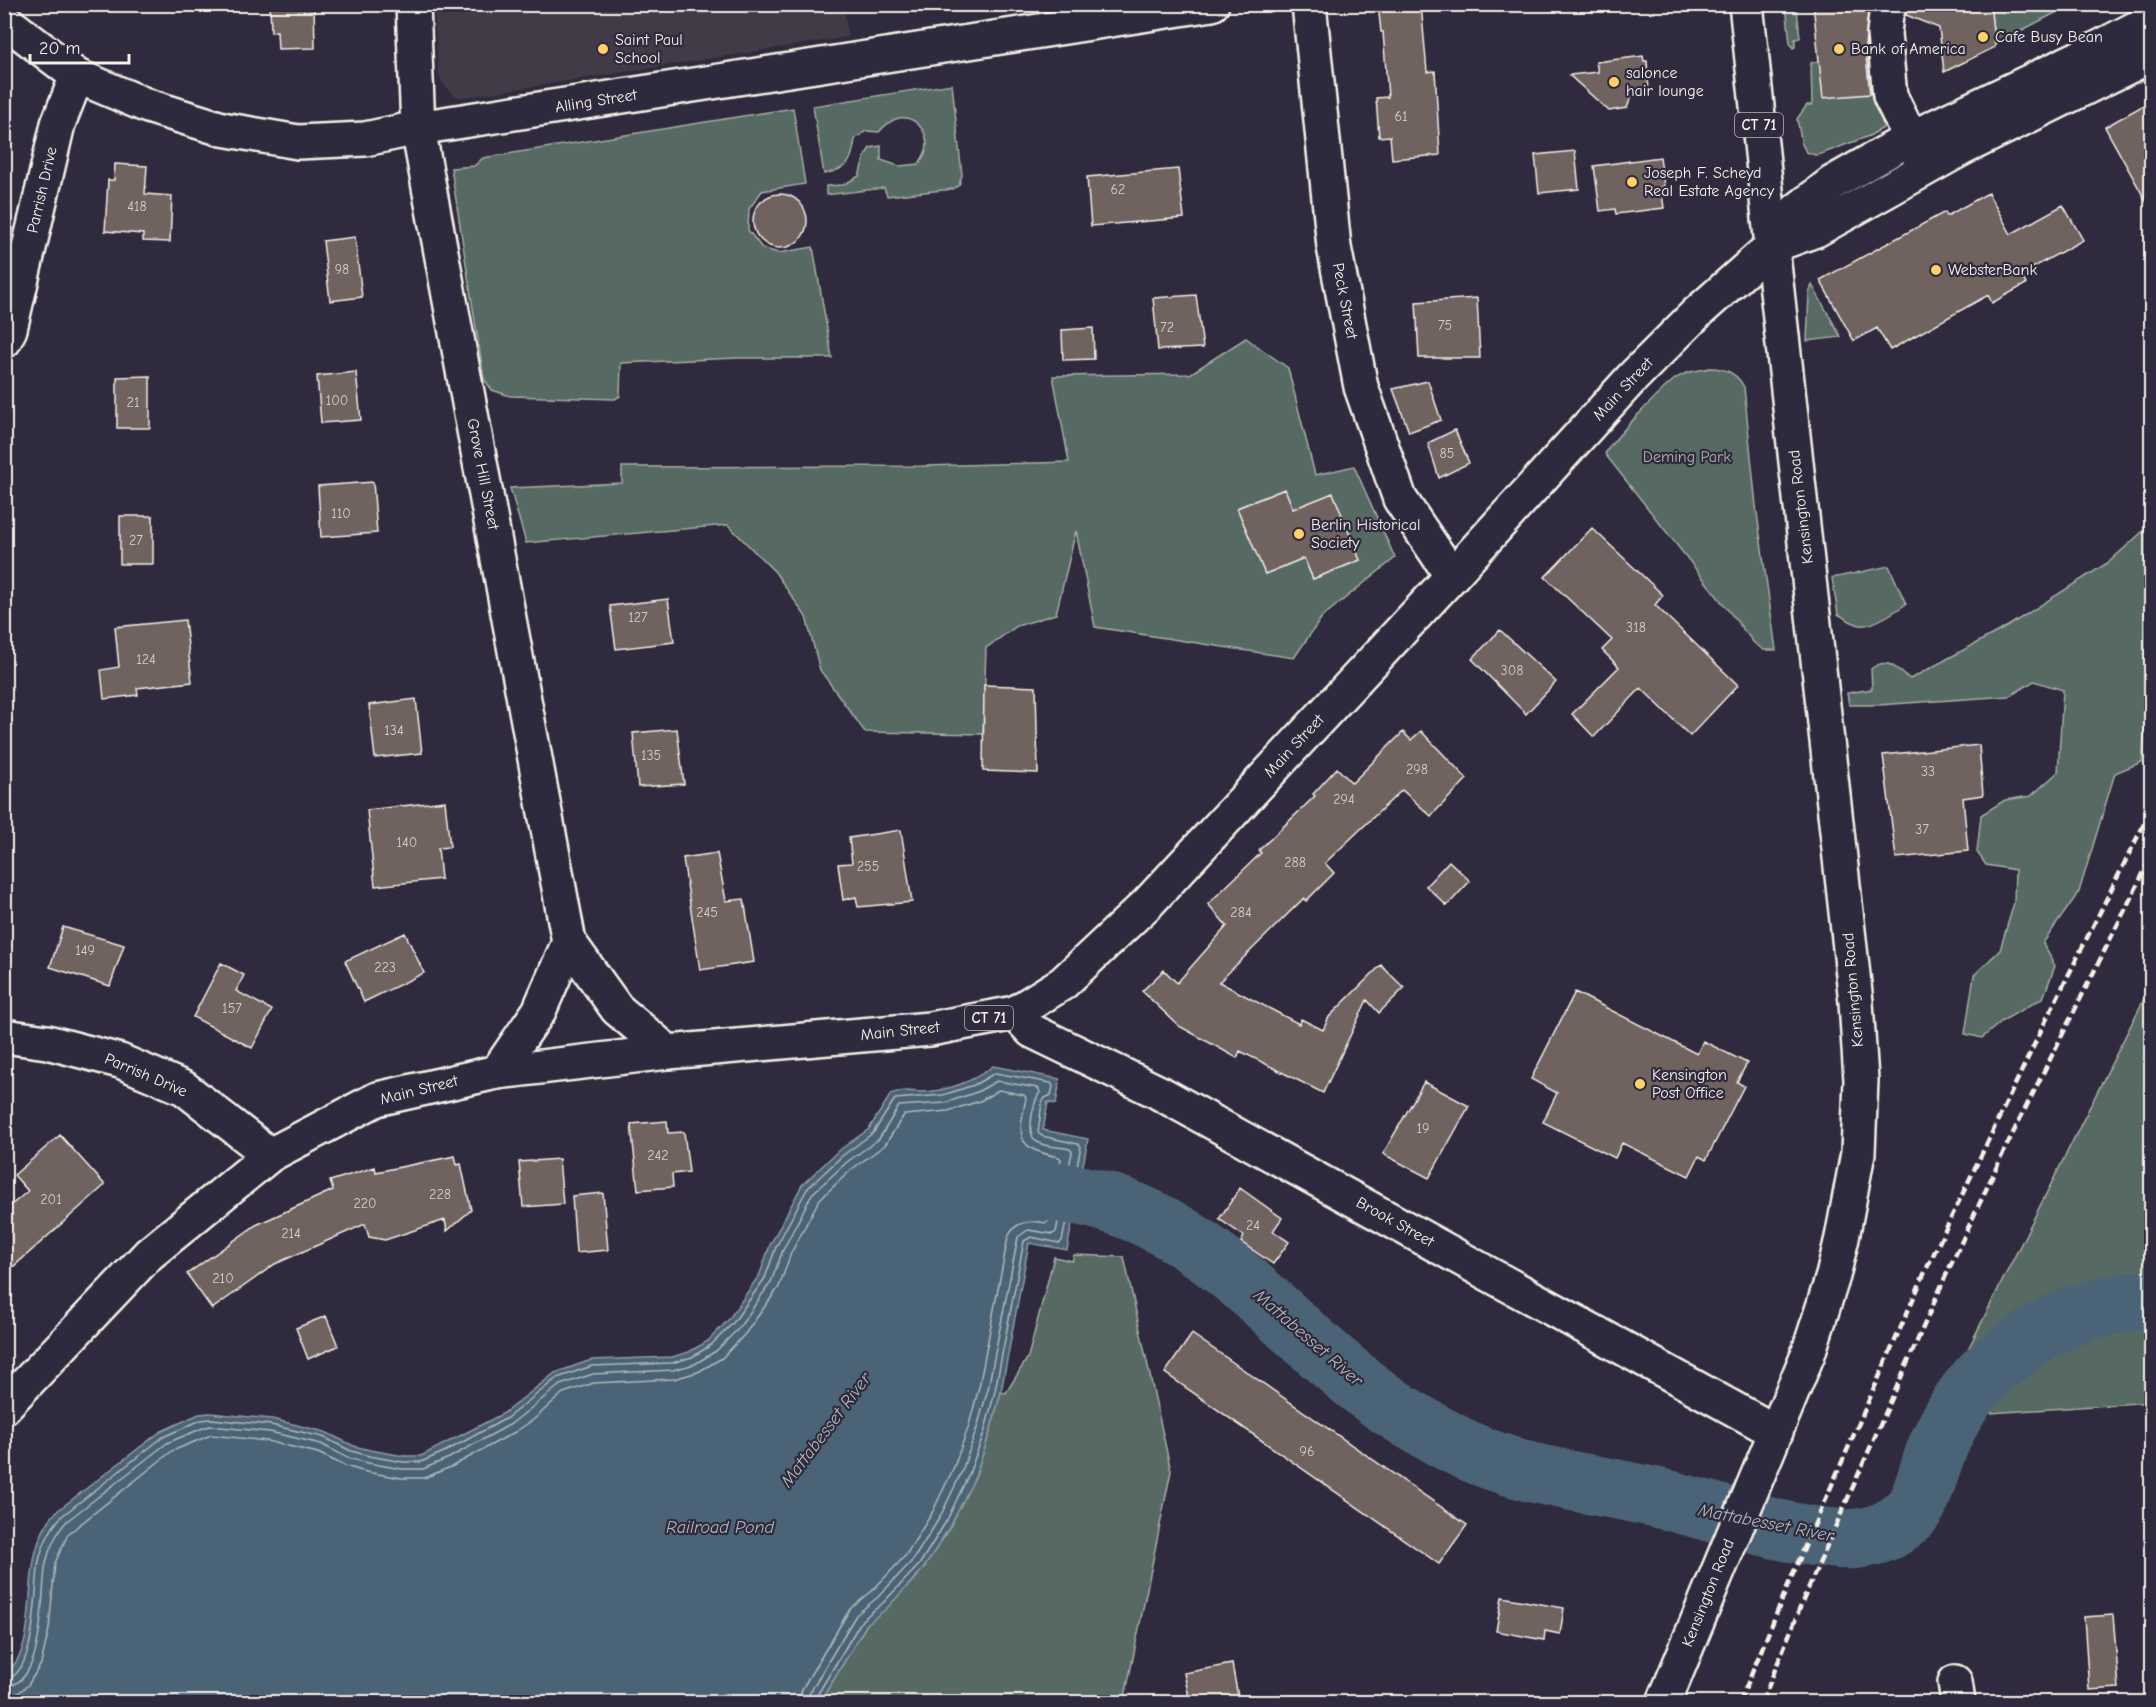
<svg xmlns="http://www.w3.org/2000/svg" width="2156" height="1707" font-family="'Comic Neue',sans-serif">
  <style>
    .built { fill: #423b47 }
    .green { fill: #576a64; stroke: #a6aea6; stroke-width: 1.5; fill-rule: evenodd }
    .water { fill: #4c6476; stroke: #8f9ca4; stroke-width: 1.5 }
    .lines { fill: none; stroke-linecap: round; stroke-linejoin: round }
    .shore { stroke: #b1b9ba; stroke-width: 1.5 }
    .river { stroke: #4c6476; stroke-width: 60 }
    .building { fill: #70635e; stroke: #f4f1e8; stroke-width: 1.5 }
    .minor-casing { stroke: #f4f1e8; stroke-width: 38 }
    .major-casing { stroke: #f4f1e8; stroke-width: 38 }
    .minor { stroke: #2f2a3d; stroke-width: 33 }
    .major { stroke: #2f2a3d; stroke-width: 33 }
    .rail { stroke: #f4f1e8; stroke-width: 4.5; stroke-dasharray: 9 4.5; stroke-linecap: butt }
    .poi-dot { fill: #ffd166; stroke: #2f2a3d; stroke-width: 2 }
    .labels { text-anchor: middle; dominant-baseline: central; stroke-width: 4.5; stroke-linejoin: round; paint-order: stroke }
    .number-label { font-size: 14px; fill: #d3cec6 }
    .shield { fill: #2f2a3d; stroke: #b9b5b5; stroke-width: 1.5 }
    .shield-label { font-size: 15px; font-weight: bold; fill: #f4f1e8 }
    .poi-label { font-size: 16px; fill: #f4f1e8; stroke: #2f2a3d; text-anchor: start }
    .street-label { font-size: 16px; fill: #f4f1e8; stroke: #2f2a3d }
    .park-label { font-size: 16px; fill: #adb4ad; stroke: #2f2a3d }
    .water-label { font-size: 18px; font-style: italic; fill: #b1b9ba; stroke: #2f2a3d }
  </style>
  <rect width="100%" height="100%" fill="#2f2a3d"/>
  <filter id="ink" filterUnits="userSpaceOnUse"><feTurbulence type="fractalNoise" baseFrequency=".0167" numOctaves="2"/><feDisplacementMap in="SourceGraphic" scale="12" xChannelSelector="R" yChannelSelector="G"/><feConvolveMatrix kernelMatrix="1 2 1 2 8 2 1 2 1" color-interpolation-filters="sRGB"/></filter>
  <g filter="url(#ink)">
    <!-- built -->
    <path class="built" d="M434 5H843L848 37 466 97H457L450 92 442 82 438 71Z"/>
    <!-- green -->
    <path class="green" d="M2017 4H2060L2061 10 1995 44 1990 8Z
      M1786 5H1801L1797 9 1800 38 1795 39V47L1793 48 1790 43Z
      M1875 45 1883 128 1869 136 1821 154 1815 155 1806 152 1802 144 1797 119 1807 105H1812L1811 63Z
      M952 84 962 175 959 185 953 189 887 196 884 188 826 195V186L843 185 859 176 865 156 870 148 881 146V160L899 166 919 164C921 160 925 155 926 150 930 134 917 116 899 118 891 120 885 125 879 132L866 131 855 139C852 163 848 169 824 174L813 106Z
      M793 108 805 184 762 191 749 209 748 230 762 248 778 253 813 247 832 358H738L621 363 620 396 615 399 510 396 492 390 484 379 451 168 474 166 483 158Z
      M1812 285 1841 337 1807 341 1809 293Z
      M1246 338 1288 368 1315 475 1354 466 1395 558 1322 617 1294 658 1095 627 1076 531 1056 614 1017 626 986 648 983 734 865 732 820 670 806 617 775 572 728 525 526 543 510 488 622 483V467L923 466 1069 462 1053 376 1190 374ZM1284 489 1293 509 1360 560 1313 579 1304 558 1265 574 1237 508Z
      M1710 368C1725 368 1737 373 1744 387L1756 506 1776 650H1764L1754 643 1605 454C1611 441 1662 389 1675 379 1685 372 1698 370 1710 368Z
      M2151 524 2152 713 2146 717 2142 762 2115 773 2079 892 2043 943 2055 966 2043 998 2002 1021 1982 1038 1965 1034 1974 975 2000 950 2014 903 2015 870 1986 865 1977 852 1981 815 2005 800 2031 796 2058 772 2063 690 2034 681 2010 696 1878 705H1849L1847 693 1872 689 1871 669C1888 656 1896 669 1910 679L2008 626 2109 562Z
      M1889 566 1906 604C1896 611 1872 627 1861 625 1852 624 1845 618 1838 614L1832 578Z
      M2151 985V1402L1934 1417Z
      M1074 1255 1124 1257 1171 1471 1124 1702H820L867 1624 916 1578 946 1534 975 1477 990 1432 1001 1392 1006 1393 1028 1357 1054 1257 1072 1261Z"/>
    <!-- water -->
    <path class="water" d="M993 1066 1060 1079 1056 1104 1048 1102 1043 1130 1088 1139 1067 1250 1029 1243 1001 1392 990 1432 975 1477 952 1523 924 1568 887 1608 867 1624 820 1702H5V1675C47 1640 12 1558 57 1511L160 1432 199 1414 210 1413 272 1419 325 1432 354 1446 370 1450 404 1456H421L504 1413 555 1373 591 1360 672 1357 689 1352 708 1341 729 1319 760 1274 770 1245 802 1185 838 1151 869 1129 891 1094C901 1089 913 1092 923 1092 948 1091 974 1081 993 1066Z"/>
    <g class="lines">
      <!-- shore -->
      <path class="shore" d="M4 1680C38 1676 34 1586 39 1561 42 1546 51 1527 62 1516L163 1437 201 1420 211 1419 271 1425 323 1437 351 1451 369 1456 403 1462H421L446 1451 507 1418 557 1378 592 1366 672 1363 692 1357 711 1345 733 1323 765 1278 776 1247 807 1189 842 1156 873 1133 895 1099 943 1095 974 1085 995 1073 1051 1083 1053 1086 1051 1095 1045 1098 1042 1102 1038 1133 1042 1136 1078 1144 1081 1146 1062 1241 1059 1243 1031 1237 1024 1241 995 1391 985 1430 969 1474 947 1520 919 1565 883 1603 862 1620 816 1697 815 1702
        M4 1687C47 1685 40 1591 46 1563 49 1549 57 1531 67 1521L167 1443 203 1428 210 1426 270 1432 321 1444 348 1458 368 1463 402 1469H423L449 1458 511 1424 560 1385 593 1374 673 1370 695 1364 716 1351 739 1328 771 1282 783 1250 812 1194 847 1162 879 1139 899 1106 945 1103 977 1092 997 1081 1038 1088 1040 1092C1035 1099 1034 1106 1032 1115 1026 1149 1043 1144 1070 1149L1072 1152 1056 1232 1053 1234 1028 1230 1018 1237 988 1389 977 1428 962 1471 940 1517 913 1560 878 1597 856 1615 809 1694 808 1702
        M4 1696 17 1694 28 1685 41 1664 49 1629 55 1563 68 1534 172 1451 211 1435 267 1441 318 1453 345 1466 366 1472 401 1478H424L453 1466 515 1432 533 1420 563 1393 594 1383 674 1379 698 1372 722 1358 745 1334 779 1287 791 1253 819 1200 852 1169 885 1145 904 1115 948 1111 980 1101 999 1090 1024 1095 1026 1098C1018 1139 1015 1148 1059 1157L1061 1159 1049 1221 1046 1223C1030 1220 1016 1220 1008 1237L979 1387 969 1425 954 1467 932 1513 906 1555 872 1591 850 1609 802 1689 799 1702"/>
      <!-- river -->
      <path class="river" d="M997 1199C1024 1188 1049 1190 1077 1195 1202 1218 1273 1319 1368 1391 1397 1413 1430 1432 1462 1448 1527 1479 1598 1483 1667 1500 1724 1514 1781 1535 1840 1539 1872 1541 1907 1528 1920 1498 1927 1481 1931 1463 1938 1446 1948 1423 1960 1401 1977 1382 1987 1370 2000 1360 2013 1351 2059 1316 2095 1306 2152 1299"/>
    </g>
    <!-- building -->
    <path class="building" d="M270 4H314L315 48 278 49 277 31 271 32Z
      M1378 4H1421L1427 72 1435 71 1440 155 1392 159 1390 136 1379 137 1376 98 1388 97 1383 32H1381Z
      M1813 4H1869L1865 46 1870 94 1823 98Z
      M1908 4H1990L1995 47 1944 72 1939 28 1906 15Z
      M1643 56 1644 61H1647L1649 92 1632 95 1627 108 1609 111 1569 75 1598 72 1596 62Z
      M2151 101V210L2105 127Z
      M1575 151 1579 189 1539 193 1535 155Z
      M1660 157 1664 187H1661L1664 208 1616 214 1615 209 1600 211 1594 166Z
      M115 164 147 166 145 194 172 196 170 242 143 241V234L105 231 108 180H114Z
      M1178 169 1184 218 1091 226 1087 177Z
      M1988 193 2011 234 2063 205 2083 240 2032 268 2035 272 2023 279 2026 284 1992 303 1988 295 1890 350 1877 328 1854 341 1820 280 1945 212 1947 216Z
      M753 221a27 27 0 1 1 54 0a27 27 0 1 1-54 0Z
      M355 237 362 297 330 301 323 241Z
      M1196 295 1203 348 1158 350 1153 298Z
      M1477 298 1480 358H1419L1416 302Z
      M1093 328 1094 359 1063 360 1062 330Z
      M356 372 361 420 321 423 317 376Z
      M150 376V428H117V377Z
      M1428 381 1441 420 1409 432 1393 389Z
      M1455 430 1469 463 1439 478 1428 443Z
      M373 482 377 533 321 537 318 486Z
      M1285 489 1293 509 1333 493 1360 560 1313 579 1304 558 1265 574 1237 508Z
      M120 516H153V564H120Z
      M1592 528 1663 595 1655 605 1738 685 1690 736 1641 688 1594 737 1572 714 1619 667 1602 650 1612 640 1545 577Z
      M668 599 674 642 616 649 610 606Z
      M185 620 192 682 137 688 138 695 104 699 101 670 119 667 115 627Z
      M1500 630 1556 682 1526 714 1472 659Z
      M984 685 1036 687 1038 773 983 771Z
      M416 699 422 753 375 758 369 705Z
      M677 729 684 784 638 787 633 733Z
      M1421 731 1467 779 1431 816 1402 790 1325 863 1334 873 1306 901 1304 898 1219 982 1299 1024 1301 1019 1323 1030 1329 1017 1381 965 1404 988 1379 1013 1367 1000 1323 1093 1240 1051 1237 1058 1179 1026 1142 991 1164 970 1177 983 1227 926 1208 904 1261 853 1259 850 1315 796 1313 794 1337 768 1352 783 1403 732 1411 740Z
      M1979 745 1983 795 1963 798 1968 851 1896 858 1883 755Z
      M445 801 450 847 438 848 441 879 375 886 367 810Z
      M901 830 912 902 858 907 856 897 843 900 838 864 852 863 849 838Z
      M717 853 726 901 744 899 754 962 700 970 683 858Z
      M1449 861 1470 881 1447 906 1426 886Z
      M63 927 124 945 110 986 50 967Z
      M405 933 424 973 364 1002 345 961Z
      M221 963 244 975 236 991 272 1010 252 1048 193 1017Z
      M1575 992 1697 1054 1703 1041 1747 1063 1737 1082 1744 1086 1706 1160 1699 1156 1689 1176 1622 1143 1615 1158 1543 1122 1557 1093 1531 1079Z
      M1424 1082 1469 1106 1429 1178 1383 1154Z
      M667 1121 668 1133 684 1132 689 1172 672 1174 673 1187 638 1190 631 1124Z
      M60 1135 105 1185 4 1275V1211L28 1191 14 1175Z
      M455 1156 457 1165 461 1164 471 1210 447 1231 445 1220 385 1240 369 1237 365 1224 275 1264 212 1309 187 1274 256 1225 333 1190 330 1181 375 1167 376 1172Z
      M559 1159 563 1204 523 1207 519 1162Z
      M1240 1188 1282 1218 1273 1231 1289 1242 1273 1264 1241 1242 1244 1236 1219 1219Z
      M603 1193 608 1250 576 1253 572 1196Z
      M326 1316 338 1346 308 1359 296 1328Z
      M1192 1334 1467 1525 1439 1564 1165 1373Z
      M1502 1597 1564 1608 1560 1634 1545 1631 1544 1640 1496 1631Z
      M2113 1615 2119 1688 2089 1690 2084 1617Z
      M1232 1664 1239 1702H1190L1184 1673Z"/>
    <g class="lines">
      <defs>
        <path id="minor" d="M413 4 418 128 569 942 539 1011 497 1072
          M1309 4 1334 247 1361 387 1400 499 1452 576
          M1890 4 1886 14 1884 34 1890 96 1921 159
          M4 20 77 76 148 106 222 129 298 142 365 139 418 128 1212 4
          M1772 246 1784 225 1797 210 1832 183 1909 139 2083 56 2152 20
          M1772 246 1816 230 1961 149 2152 55
          M4 341 10 329 58 124 77 76
          M569 942 617 1009 668 1052
          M1015 1013 1032 1031 1158 1092 1776 1432
          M4 1036 47 1042 120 1061 184 1088 270 1155
          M1955 1682 1958 1702
          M1664 1702 1808 1354 1833 1276 1842 1238 1858 1153 1861 1080 1856 1002 1772 246"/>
        <path id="major" d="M4 1407 149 1254 270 1155 377 1099 497 1072 668 1052 930 1029 1015 1013 1063 983 1148 903 1452 576 1632 378 1697 313 1772 246 1746 4"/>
      </defs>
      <!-- minor casing -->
      <use href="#minor" class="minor-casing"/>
      <!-- major casing -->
      <use href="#major" class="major-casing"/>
      <!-- minor -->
      <use href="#minor" class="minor"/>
      <!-- major -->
      <use href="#major" class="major"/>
      <!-- rail -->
      <path class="rail" d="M1740 1702 1789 1583 1925 1272 2049 1014 2152 808
        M1762 1702 1804 1598 1947 1273 2005 1149 2152 856"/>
    </g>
  </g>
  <!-- markers -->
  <g class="poi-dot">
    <circle cx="1983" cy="37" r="6"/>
    <circle cx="603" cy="49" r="6"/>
    <circle cx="1839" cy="49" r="6"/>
    <circle cx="1614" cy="82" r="6"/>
    <circle cx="1632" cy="182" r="6"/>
    <circle cx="1936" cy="270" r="6"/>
    <circle cx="1299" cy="534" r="6"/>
    <circle cx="1640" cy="1084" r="6"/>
  </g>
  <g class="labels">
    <!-- number labels -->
    <g class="number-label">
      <text x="1401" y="116">61</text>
      <text x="1118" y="189">62</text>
      <text x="137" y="206">418</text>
      <text x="342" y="269">98</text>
      <text x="1445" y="325">75</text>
      <text x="1167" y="327">72</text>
      <text x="337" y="400">100</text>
      <text x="133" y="402">21</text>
      <text x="1447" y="453">85</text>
      <text x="341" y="513">110</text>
      <text x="136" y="540">27</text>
      <text x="638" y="617">127</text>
      <text x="1636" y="627">318</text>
      <text x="146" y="659">124</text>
      <text x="1512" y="670">308</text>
      <text x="394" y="730">134</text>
      <text x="651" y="755">135</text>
      <text x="1417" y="769">298</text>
      <text x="1928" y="771">33</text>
      <text x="1344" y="799">294</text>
      <text x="1922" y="829">37</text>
      <text x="407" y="842">140</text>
      <text x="1295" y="862">288</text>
      <text x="868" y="866">255</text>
      <text x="707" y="912">245</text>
      <text x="1241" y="912">284</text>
      <text x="85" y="950">149</text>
      <text x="385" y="967">223</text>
      <text x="232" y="1008">157</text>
      <text x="1423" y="1128">19</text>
      <text x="658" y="1155">242</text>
      <text x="440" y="1194">228</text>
      <text x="51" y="1199">201</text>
      <text x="365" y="1203">220</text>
      <text x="1253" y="1225">24</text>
      <text x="291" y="1233">214</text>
      <text x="223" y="1278">210</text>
      <text x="1307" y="1451">96</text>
    </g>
    <!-- shield labels -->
    <g class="shield">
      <rect x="1735" y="113" width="48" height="24" rx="4.5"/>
      <rect x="965" y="1006" width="48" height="24" rx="4.5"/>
    </g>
    <g class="shield-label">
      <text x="1759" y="125">CT 71</text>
      <text x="989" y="1018">CT 71</text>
    </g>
    <!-- poi labels -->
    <g class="poi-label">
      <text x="1995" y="37">Cafe Busy Bean</text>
      <text x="615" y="40">Saint Paul<tspan x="615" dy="18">School</tspan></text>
      <text x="1851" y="49">Bank of America</text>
      <text x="1626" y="73">salonce<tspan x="1626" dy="18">hair lounge</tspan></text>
      <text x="1644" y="173">Joseph F. Scheyd<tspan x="1644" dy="18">Real Estate Agency</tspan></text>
      <text x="1948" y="270">WebsterBank</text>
      <text x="1311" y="525">Berlin Historical<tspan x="1311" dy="18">Society</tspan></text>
      <text x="1652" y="1075">Kensington<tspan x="1652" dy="18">Post Office</tspan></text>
    </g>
    <!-- street labels -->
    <g class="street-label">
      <text transform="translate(596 101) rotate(-9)">Alling Street</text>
      <text transform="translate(42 190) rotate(-77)">Parrish Drive</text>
      <text transform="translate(1345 301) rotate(79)">Peck Street</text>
      <text transform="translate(1623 389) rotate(-47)">Main Street</text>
      <text transform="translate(483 474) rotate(79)">Grove Hill Street</text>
      <text transform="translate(1801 507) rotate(-97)">Kensington Road</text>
      <text transform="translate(1294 746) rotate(-47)">Main Street</text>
      <text transform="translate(1853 990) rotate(-95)">Kensington Road</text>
      <text transform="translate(900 1031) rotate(-6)">Main Street</text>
      <text transform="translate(146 1075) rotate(23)">Parrish Drive</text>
      <text transform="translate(419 1090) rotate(-14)">Main Street</text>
      <text transform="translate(1395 1222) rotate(29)">Brook Street</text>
      <text transform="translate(1708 1593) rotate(-68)">Kensington Road</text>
    </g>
    <!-- park labels -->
    <g class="park-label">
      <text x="1687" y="457">Deming Park</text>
    </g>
    <!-- water labels -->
    <g class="water-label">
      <text transform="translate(1308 1338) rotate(41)">Mattabesset River</text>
      <text transform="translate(826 1430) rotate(-53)">Mattabesset River</text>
      <text transform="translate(1766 1523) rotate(11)">Mattabesset River</text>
      <text x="720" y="1527">Railroad Pond</text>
    </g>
  </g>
  <!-- margin -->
  <rect width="2156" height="1707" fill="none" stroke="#2f2a3d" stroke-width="24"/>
  <rect x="12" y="12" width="2132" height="1683" fill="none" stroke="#f4f1e8" stroke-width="2" filter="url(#ink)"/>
  <!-- scale -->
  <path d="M30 54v9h99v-9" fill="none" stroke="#f4f1e8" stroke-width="3"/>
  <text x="39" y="54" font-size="18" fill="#f4f1e8" stroke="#2f2a3d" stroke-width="4.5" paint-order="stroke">20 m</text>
</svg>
